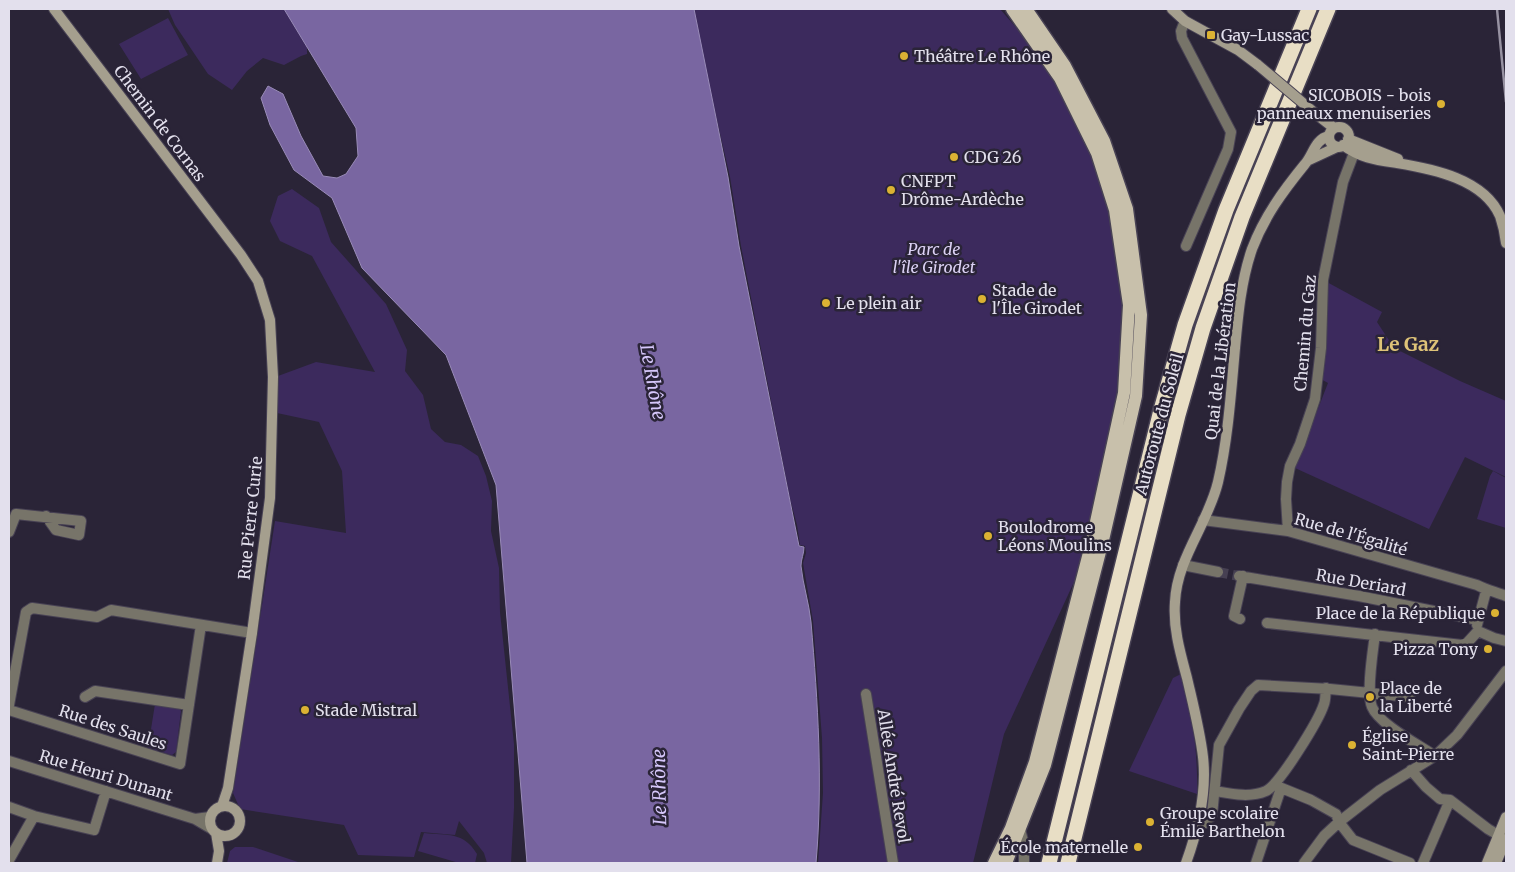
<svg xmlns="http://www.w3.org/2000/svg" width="1515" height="872" font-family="Merriweather,serif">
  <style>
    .green { fill: #3c2a5d }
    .water { fill: #7966a1; stroke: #998bb8 }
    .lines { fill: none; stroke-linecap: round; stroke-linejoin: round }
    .street-tunnel { stroke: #464052; stroke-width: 10; stroke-dasharray: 10 5; stroke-linecap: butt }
    .street-casing { stroke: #484254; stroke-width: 12 }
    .secondary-casing { stroke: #484254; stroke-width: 12 }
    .primary-casing { stroke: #484254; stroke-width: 15 }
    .highway-casing { stroke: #484254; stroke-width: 18 }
    .street { stroke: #777469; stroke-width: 10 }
    .secondary { stroke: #a59f8e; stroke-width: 10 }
    .primary { stroke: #c8c0ab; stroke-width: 12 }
    .highway { stroke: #e8dec5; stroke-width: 15 }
    .rail { stroke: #9792a2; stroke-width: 2.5 }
    .secondary-bridge-casing { stroke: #484254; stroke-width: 12; stroke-linecap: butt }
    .secondary-bridge { stroke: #a59f8e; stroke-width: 10 }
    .poi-dot { fill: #dbb233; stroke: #2a2437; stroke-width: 2 }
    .labels { text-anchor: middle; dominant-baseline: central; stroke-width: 5; stroke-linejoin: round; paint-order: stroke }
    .poi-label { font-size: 16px; fill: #e3e0ed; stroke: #2a2437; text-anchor: start }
    .street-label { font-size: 16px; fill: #e3e0ed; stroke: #2a2437 }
    .park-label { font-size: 16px; font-style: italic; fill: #dcd2f5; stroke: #2a2437 }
    .water-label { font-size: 18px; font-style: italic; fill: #d6c7fb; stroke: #2a2437 }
    .quarter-label { font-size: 19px; font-weight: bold; fill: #dec378; stroke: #2a2437 }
  </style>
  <rect width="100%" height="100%" fill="#2a2437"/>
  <!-- green -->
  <path class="green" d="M168 9H284L307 47V54L301 56 284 65 263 58 247 71 232 90 208 74 175 25Z
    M693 9H1000L1060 78 1097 153 1129 305 1124 393 1091 545 1004 734 973 863H818L823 793 822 738 813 621 803 563 806 553 805 546 800 545 797 525 790 499 741 246 730 177 709 86Z
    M168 18 188 55 141 79 119 44Z
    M292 189 319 208 331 242 386 304 407 350 405 371 423 395 431 429 445 442 461 445 478 456 486 476 492 501 491 531 499 568 500 612 514 744V808L511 863H487L484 853 459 821 455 835 421 832 414 857 358 855 344 825 240 809 233 793 275 521 346 533 342 471 319 422 277 413 278 376 316 362 375 372 312 256 280 241 270 221 278 196Z
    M1325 281 1382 312 1377 322 1394 348 1460 381 1506 401V477L1465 457 1429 529 1295 468 1328 383 1321 379Z
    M1493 471 1506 478V528L1477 519 1490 476Z
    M1181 674C1193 713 1198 754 1197 794L1129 771 1173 678Z
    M155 704 179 708 181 711 176 752 172 755 148 748Z
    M424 833C448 836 463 831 477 854L475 863H459L418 851Z
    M235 847H253L301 863H227L230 851Z"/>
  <!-- water -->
  <path class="water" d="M284 9H694L728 177 739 246 799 546 804 547C804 554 801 559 801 566 803 585 809 603 811 622 818 703 823 783 816 863H527L496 485 446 355 362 268 332 198 294 170 270 125 261 98 268 86 283 94 301 136 323 176 337 178 346 174 358 156 356 128Z"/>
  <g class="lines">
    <!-- street-tunnel -->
    <path class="street-tunnel" d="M1218 572 1239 576"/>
    <defs>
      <path id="street" d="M1185 21 1181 31 1182 38 1231 132 1228 149 1186 246
        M1203 520 1288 531 1477 585C1487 590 1496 592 1506 596
        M1288 531 1286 499 1287 482 1290 466 1300 444 1315 399 1321 348 1323 280 1343 182 1354 153 1352 144
        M9 532 16 514 81 521 79 535 56 530 46 516
        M1183 565 1218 572
        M1239 576 1359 596 1478 620
        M1240 619 1234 616 1243 576
        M1267 623 1462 645 1467 643 1478 631
        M1477 625 1485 595 1487 591
        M1478 631 1494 638 1506 641
        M1375 634C1373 651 1366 692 1372 707 1379 724 1419 745 1435 756
        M866 694 893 863
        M85 697 95 691 189 705
        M9 705 26 612 32 608 97 617 111 610 252 633
        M9 710 180 764 201 625
        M9 761 195 819 212 829
        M1411 770 1426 787 1440 799 1450 800 1488 829 1505 839
        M1274 785 1311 800 1336 814 1339 822 1353 840 1410 863
        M1215 791C1232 794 1250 798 1266 791 1280 784 1319 720 1324 704 1326 699 1325 693 1326 688
        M9 807 34 816 94 830 106 791
        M195 819 210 817
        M1198 826 1205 823 1212 815 1219 745 1239 709 1251 691 1258 685 1330 689 1410 697
        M1020 829 1024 845V863
        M9 860 34 816
        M1256 863 1281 788
        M1304 863 1324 836 1339 822 1380 790 1435 756 1457 735 1506 671
        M1423 863 1450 800"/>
      <path id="secondary" d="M54 9 241 255 258 281 270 320 273 377 270 498 252 633 228 788 222 806
        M1172 9 1185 21 1238 50 1258 65
        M1316 114 1334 128
        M1329 137a10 10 0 1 1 20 0a10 10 0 1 1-20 0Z
        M1348 139 1398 159
        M1343 145C1360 158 1377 160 1397 163 1433 169 1484 179 1500 216 1503 225 1505 234 1506 243
        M1309 160 1337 147
        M210 821a15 15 0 1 1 30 0a15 15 0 1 1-30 0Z
        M216 833 219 851 217 863
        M1186 863C1198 830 1207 792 1203 757 1200 731 1193 704 1187 678 1180 652 1173 628 1175 602 1177 558 1208 524 1218 482 1228 439 1231 393 1235 348 1238 315 1241 281 1252 249 1264 217 1283 191 1305 164 1313 155 1315 139 1329 136
        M1487 863 1506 817
        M1496 863 1506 839"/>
      <path id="primary" d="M994 863 1011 828 1035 762 1091 545 1124 393 1129 305 1115 210 1097 153 1060 78 1012 9
        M1006 863 1045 765 1103 540 1136 396 1141 315 1127 209 1104 141 1065 66 1026 9"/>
      <path id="highway" d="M1049 863 1161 410 1185 325 1226 210 1309 9
        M1068 863 1178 415 1203 328 1242 217 1328 9"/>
    </defs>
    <!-- street casing -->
    <use href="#street" class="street-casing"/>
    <!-- secondary casing -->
    <use href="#secondary" class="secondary-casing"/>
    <!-- primary casing -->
    <use href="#primary" class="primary-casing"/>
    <!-- highway casing -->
    <use href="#highway" class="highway-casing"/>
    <!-- street -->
    <use href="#street" class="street"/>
    <!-- secondary -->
    <use href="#secondary" class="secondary"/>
    <!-- primary -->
    <use href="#primary" class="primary"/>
    <!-- highway -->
    <use href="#highway" class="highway"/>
    <!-- rail -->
    <path class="rail" d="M1497 9 1506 102"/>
    <defs>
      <path id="secondary-bridge" d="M1258 65 1316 114"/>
    </defs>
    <!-- secondary-bridge casing -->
    <use href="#secondary-bridge" class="secondary-bridge-casing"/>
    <!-- secondary-bridge -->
    <use href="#secondary-bridge" class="secondary-bridge"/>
  </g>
  <!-- markers -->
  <g class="poi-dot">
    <rect x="1206" y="30" width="10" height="10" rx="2.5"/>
    <circle cx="904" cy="56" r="5"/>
    <circle cx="1441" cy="104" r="5"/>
    <circle cx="954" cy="157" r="5"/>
    <circle cx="891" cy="190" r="5"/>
    <circle cx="982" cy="299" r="5"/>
    <circle cx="826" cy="303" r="5"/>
    <circle cx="988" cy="536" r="5"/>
    <circle cx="1495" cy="613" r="5"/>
    <circle cx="1488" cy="649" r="5"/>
    <circle cx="1370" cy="697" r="5"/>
    <circle cx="305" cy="710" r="5"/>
    <circle cx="1352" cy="745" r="5"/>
    <circle cx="1150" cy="822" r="5"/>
    <circle cx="1138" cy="847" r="5"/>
  </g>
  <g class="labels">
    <!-- poi labels -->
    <g class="poi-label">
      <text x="1221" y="35">Gay-Lussac</text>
      <text x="914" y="56">Théâtre Le Rhône</text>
      <text x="1431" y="95" text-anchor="end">SICOBOIS - bois<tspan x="1431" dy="18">panneaux menuiseries</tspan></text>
      <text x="964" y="157">CDG 26</text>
      <text x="901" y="181">CNFPT<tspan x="901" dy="18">Drôme-Ardèche</tspan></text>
      <text x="992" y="290">Stade de<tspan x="992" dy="18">l'Île Girodet</tspan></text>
      <text x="836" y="303">Le plein air</text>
      <text x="998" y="527">Boulodrome<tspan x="998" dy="18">Léons Moulins</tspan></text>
      <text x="1485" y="613" text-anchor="end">Place de la République</text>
      <text x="1478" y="649" text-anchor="end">Pizza Tony</text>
      <text x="1380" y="688">Place de<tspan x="1380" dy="18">la Liberté</tspan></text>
      <text x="315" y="710">Stade Mistral</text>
      <text x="1362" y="736">Église<tspan x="1362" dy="18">Saint-Pierre</tspan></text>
      <text x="1160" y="813">Groupe scolaire<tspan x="1160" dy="18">Émile Barthelon</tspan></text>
      <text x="1128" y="847" text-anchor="end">École maternelle</text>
    </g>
    <!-- street labels -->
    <g class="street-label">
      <text transform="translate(160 123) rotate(53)">Chemin de Cornas</text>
      <text transform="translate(1305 333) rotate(-85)">Chemin du Gaz</text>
      <text transform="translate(1220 361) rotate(-83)">Quai de la Libération</text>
      <text transform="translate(1159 424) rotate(-75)">Autoroute du Soleil</text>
      <text transform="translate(250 518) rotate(-84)">Rue Pierre Curie</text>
      <text transform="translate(1351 534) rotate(16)">Rue de l'Égalité</text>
      <text transform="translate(1361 582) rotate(10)">Rue Deriard</text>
      <text transform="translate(113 727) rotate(18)">Rue des Saules</text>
      <text transform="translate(106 775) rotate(17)">Rue Henri Dunant</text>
      <text transform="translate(894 776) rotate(81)">Allée André Revol</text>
    </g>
    <!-- park labels -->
    <g class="park-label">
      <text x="934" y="249">Parc de<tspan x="934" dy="18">l'île Girodet</tspan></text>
    </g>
    <!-- water labels -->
    <g class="water-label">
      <text transform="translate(653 382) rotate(80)">Le Rhône</text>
      <text transform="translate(659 787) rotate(-91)">Le Rhône</text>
    </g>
    <!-- quarter labels -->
    <g class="quarter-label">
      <text x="1408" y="344">Le Gaz</text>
    </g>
  </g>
  <!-- border -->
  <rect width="1515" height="872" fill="none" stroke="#e3e0ed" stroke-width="20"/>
</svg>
